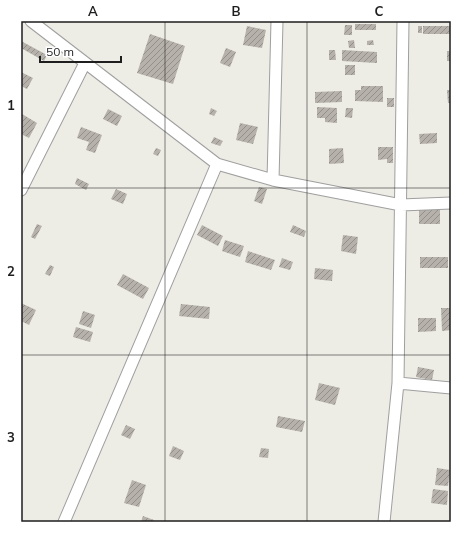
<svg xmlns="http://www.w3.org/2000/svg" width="472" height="543" font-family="Mulish,sans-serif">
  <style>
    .building { fill: url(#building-hatch) }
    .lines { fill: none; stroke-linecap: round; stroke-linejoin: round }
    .street-casing { stroke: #9f9f9f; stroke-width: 13 }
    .street { stroke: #fff; stroke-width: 11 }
    .grid { fill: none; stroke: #1e1e1e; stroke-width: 1; stroke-opacity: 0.55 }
    .neatline { fill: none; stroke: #1e1e1e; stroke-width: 1.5 }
    .grid-label { font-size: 13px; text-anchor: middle; font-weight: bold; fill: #1e1e1e }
  </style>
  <defs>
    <pattern id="building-hatch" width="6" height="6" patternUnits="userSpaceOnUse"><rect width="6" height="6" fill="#b6b2ab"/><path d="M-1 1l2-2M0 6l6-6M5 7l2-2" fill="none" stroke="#93908b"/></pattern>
  </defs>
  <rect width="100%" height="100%" fill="#edece5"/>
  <!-- building -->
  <path class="building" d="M355 24H376V30H355Z
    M345 25H352V35H344Z
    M247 26 266 30 262 48 243 45Z
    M418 26H422V33H418Z
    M423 26H450V34H423Z
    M150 34 185 46 173 84 137 73Z
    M354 40 355 48H349L348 41Z
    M373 40 374 45H367V41Z
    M21 41 47 55 44 61 21 48Z
    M226 48 236 52 230 67 220 63Z
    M329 50H335L336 60H329Z
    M342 50 377 52V63L342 61Z
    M447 51H451V61H447Z
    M345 65H355V75H345Z
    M21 72 33 78 27 89 21 86Z
    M361 86H383V102L355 101V90H361Z
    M447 90H451V103H448Z
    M342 91V102L315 103V92Z
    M387 98H394V107H387Z
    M317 107 337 108V123L325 122V118H317Z
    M211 108 217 111 214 116 209 114Z
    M346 108H353L352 118 345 117Z
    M108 109 122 116 117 126 103 119Z
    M22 114 37 123 29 138 21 134Z
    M240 123 258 127 253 144 236 140Z
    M81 127 102 135 95 153 86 150 89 142 77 138Z
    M437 133V143L420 144 419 134Z
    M214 137 223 141 220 146 211 143Z
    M378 147H393V163H387V159L378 160Z
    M156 148 161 150 158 156 153 154Z
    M343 148 344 163 329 164V149Z
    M77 178 89 184 86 190 75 184Z
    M259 187 267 189 262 204 254 201Z
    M116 189 127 194 123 204 111 199Z
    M419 210H440V224H419Z
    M37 224 42 226 35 239 31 237Z
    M202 225 223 236 218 246 197 235Z
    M293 225 306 231 304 237 290 232Z
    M343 235 358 237 356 254 341 251Z
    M225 240 244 246 240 257 222 251Z
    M248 251 275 260 271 270 245 262Z
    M420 257H448V268H420Z
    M282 258 293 262 290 270 279 267Z
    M50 265 54 267 50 276 45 274Z
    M315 268 333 270 332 281 314 279Z
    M123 274 149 288 143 299 117 285Z
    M21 303 36 310 29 325 21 321Z
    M181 304 210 307 209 319 179 316Z
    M441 308H451V330L442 331Z
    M83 311 95 315 91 328 79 324Z
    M418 318H436V331L418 332Z
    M76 327 93 332 90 342 73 337Z
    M418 367 434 370 432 380 416 377Z
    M319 383 340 388 335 405 315 400Z
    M278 416 305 421 302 432 276 427Z
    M126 425 135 429 130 439 121 435Z
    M173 446 184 451 180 460 169 456Z
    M261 448 269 449 268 458 259 457Z
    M437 468 450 470 448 486 435 485Z
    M132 480 146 485 139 507 124 503Z
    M433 489 448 491 447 505 431 503Z
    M143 516 154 520 153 522H141Z"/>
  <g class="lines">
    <defs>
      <path id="street" d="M31 21 217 164 273 180 401 205 451 203
        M273 180 277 21
        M21 190 85 63
        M398 383 451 388
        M64 522 217 164
        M384 522 398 383 403 21"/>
    </defs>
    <!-- street casing -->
    <use href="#street" class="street-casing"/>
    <!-- street -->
    <use href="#street" class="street"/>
  </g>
  <!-- grid -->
  <path class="grid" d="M165 21V522M307 21V522M21 188H451M21 355H451"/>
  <!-- border -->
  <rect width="472" height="543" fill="none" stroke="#ffffff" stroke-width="44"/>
  <!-- scale -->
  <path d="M40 56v6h81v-6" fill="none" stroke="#1e1e1e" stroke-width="2"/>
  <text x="46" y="56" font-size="12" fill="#1e1e1e" stroke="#ffffff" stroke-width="3" paint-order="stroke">50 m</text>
  <rect x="22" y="22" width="428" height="499" class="neatline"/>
  <g class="grid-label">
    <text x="93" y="16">A</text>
    <text x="236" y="16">B</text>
    <text x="379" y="16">C</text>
    <text x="11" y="110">1</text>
    <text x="11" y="276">2</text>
    <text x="11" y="442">3</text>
  </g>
</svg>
